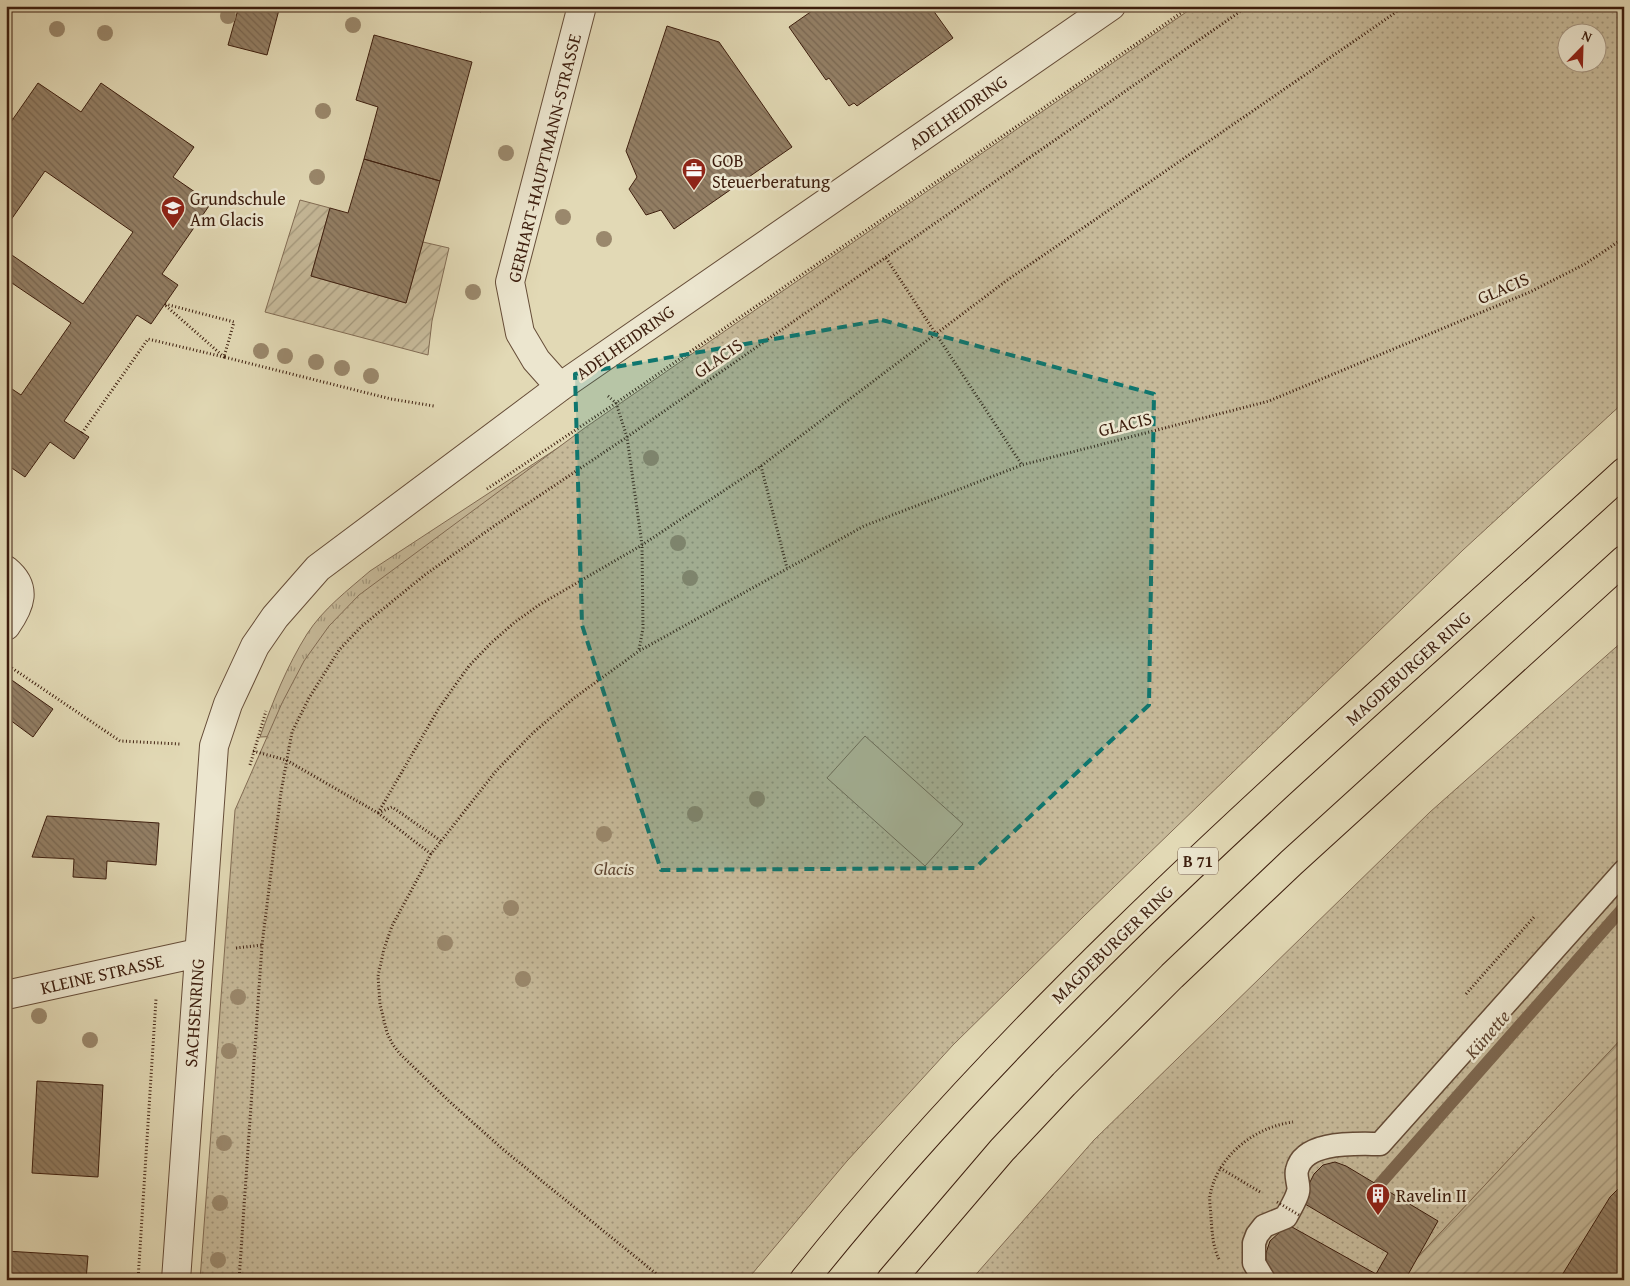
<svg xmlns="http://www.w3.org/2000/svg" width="1630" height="1286" font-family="'Gentium Book Plus',serif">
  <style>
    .grass { fill: url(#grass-tufts); stroke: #826c54 }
    .park { fill: url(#park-dots); stroke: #826c54; fill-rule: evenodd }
    .garden { fill: url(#garden-furrows); stroke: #826c54 }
    .pitch { fill: #c6b999; stroke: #826c54 }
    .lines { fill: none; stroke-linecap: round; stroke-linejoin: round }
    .stream { stroke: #7e6850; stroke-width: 12 }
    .building { fill: url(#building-back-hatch); stroke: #3d1e0e }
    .lane-casing { stroke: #664d38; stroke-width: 25 }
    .street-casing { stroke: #664d38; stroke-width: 30 }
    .highway-casing { stroke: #3d1e0e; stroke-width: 30 }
    .path { stroke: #3d1e0e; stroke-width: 3; stroke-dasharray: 1 2.5; stroke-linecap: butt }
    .lane { stroke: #ece6cf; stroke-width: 22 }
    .street { stroke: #ece6cf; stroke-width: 28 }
    .highway { stroke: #e2d9b5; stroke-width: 28 }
    .path-bridge { stroke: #3d1e0e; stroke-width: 3; stroke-dasharray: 1 2.5; stroke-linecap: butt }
    .tree { fill: #9a886c }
    .marked { fill: #0f766e; fill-opacity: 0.2; stroke: #0f766e; stroke-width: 4; stroke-dasharray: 10 6; stroke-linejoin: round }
    .labels { text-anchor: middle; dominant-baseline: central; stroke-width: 5; stroke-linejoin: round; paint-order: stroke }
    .shield { fill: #ece6cf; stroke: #725a48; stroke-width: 1 }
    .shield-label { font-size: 16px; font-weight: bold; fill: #3d1e0e }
    .street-label { font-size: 18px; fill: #3d1e0e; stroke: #ece6cf }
    .poi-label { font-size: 18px; fill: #3d1e0e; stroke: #ece6cf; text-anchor: start }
    .park-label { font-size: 18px; font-style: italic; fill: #5f4531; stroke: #ece6cf }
    .water-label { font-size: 19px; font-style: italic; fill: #634934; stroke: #ece6cf }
  </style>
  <defs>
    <pattern id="grass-tufts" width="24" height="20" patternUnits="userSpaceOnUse" patternTransform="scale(1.25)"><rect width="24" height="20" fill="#c6b999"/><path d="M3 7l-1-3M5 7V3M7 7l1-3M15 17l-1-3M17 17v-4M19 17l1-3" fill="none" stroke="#a2967b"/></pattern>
    <pattern id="park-dots" width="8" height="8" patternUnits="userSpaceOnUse" patternTransform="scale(1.25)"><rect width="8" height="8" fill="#c6b999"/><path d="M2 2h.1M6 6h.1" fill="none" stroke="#a2967b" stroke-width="1.8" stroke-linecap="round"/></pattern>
    <pattern id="garden-furrows" width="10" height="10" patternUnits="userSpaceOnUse" patternTransform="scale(1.25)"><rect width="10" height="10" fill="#c6b999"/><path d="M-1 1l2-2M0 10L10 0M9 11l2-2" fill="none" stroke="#a2967b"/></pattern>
    <pattern id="building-back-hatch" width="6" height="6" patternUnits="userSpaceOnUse" patternTransform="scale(1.25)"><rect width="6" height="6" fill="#937f65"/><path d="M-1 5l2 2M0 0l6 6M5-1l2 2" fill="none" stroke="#796752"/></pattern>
  </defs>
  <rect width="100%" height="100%" fill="#e2d9b5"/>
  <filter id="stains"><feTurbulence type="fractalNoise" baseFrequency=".004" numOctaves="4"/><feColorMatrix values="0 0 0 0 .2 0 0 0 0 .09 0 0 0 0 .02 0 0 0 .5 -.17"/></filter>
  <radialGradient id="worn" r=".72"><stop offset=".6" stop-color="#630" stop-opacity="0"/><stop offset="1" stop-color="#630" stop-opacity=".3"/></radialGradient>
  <!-- grass -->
  <path class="grass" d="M605 417 283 736 260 737C273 701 287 666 307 634 323 609 348 590 370 571Z"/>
  <!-- park -->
  <path class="park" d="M1195 6H1624V402L1463 550 1085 915 953 1045 847 1161 747 1280H200L235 810 282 703 304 661 329 626 359 595 586 427ZM1568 32H1598V62H1568Z
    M1624 640V1036L1402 1274 1401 1280H971L1094 1140 1430 812Z"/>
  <!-- garden -->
  <path class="garden" d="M300 200 330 208 311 276 406 303 423 242 449 248 432 321 428 355 265 312Z
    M1624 1036V1280H1401L1402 1274Z"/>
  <!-- pitch -->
  <path class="pitch" d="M865 736 963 824 925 866 827 778Z"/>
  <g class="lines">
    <!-- stream -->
    <path class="stream" d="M1379 1185 1624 907"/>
  </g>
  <!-- building -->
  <path class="building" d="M239 6H280L267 55 228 45Z
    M460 6H483L481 12Z
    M819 6H831L833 10 838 6H930L953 38 857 106 854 103 849 106 829 78 826 80 789 27Z
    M667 26 719 42 792 147 674 229 661 210 646 215 629 189 637 177 626 151Z
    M374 35 472 62 440 181 364 159 378 107 356 100Z
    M38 83 81 112 101 83 194 147 173 177 211 203 162 274 178 285 151 324 137 315 64 421 89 437 74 459 50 442 25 477 6 464V385L21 395 71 323 6 279V251L83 304 133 232 45 171 6 227V129Z
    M6 114 13 119 6 129Z
    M364 159 440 181 406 303 311 276 330 208 348 213Z
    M6 676 53 709 33 737 6 717Z
    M47 816 159 823 156 865 107 861 106 879 73 877 74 859 32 857Z
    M37 1081 103 1085 98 1177 32 1173Z
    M1335 1162 1346 1166 1438 1221 1405 1280H1283L1271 1272 1266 1264V1253L1270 1241 1281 1231 1292 1227 1376 1274 1388 1253 1305 1204 1309 1184 1314 1174 1323 1165Z
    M1624 1183V1280H1559L1610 1197Z
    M6 1251 88 1256 86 1280H6Z"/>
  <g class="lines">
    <defs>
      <path id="lane" d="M1264 1280 1254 1263V1243L1257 1235 1264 1226 1286 1217C1290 1209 1296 1200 1298 1192 1300 1186 1295 1177 1297 1170 1304 1140 1356 1144 1380 1144L1624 871"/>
      <path id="street" d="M560 387 536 360 520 333 510 282 582 6
        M6 570C28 588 20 606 6 626
        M6 995 198 953
        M176 1280 214 746 228 704 255 646 275 617 318 568 560 387 1111 6"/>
      <path id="highway" d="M804 1280C1044 979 1341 731 1624 472
        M891 1280 1002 1150 1064 1084 1172 976 1291 863 1624 560"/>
    </defs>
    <!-- lane casing -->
    <use href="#lane" class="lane-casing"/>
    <!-- street casing -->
    <use href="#street" class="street-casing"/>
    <!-- highway casing -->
    <use href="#highway" class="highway-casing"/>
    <!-- path -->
    <path class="path" d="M394 11 395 6
      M886 258 1022 465
      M165 304 234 322 224 357 391 399 434 406
      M608 396 616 403 627 437 642 545 643 628 639 650
      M82 433 148 339 224 357 165 305
      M761 466 787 568
      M487 489 616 403 1191 6
      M6 664 120 741 180 744
      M253 751 286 760 378 813 431 854
      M250 765 266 711
      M378 813 439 708 456 684 469 666 491 643 515 622 539 605 642 545 761 466 1006 281 1405 6
      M378 813 392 807 441 841
      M236 948 262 945
      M1466 994 1534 917
      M1220 1168 1260 1192
      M1219 1259C1213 1248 1212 1231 1211 1218 1211 1211 1209 1202 1210 1195 1218 1155 1255 1127 1293 1122
      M138 1280 156 999
      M239 1280 262 945 281 792 292 732 309 698 339 650 362 626 426 574 497 524 627 437 1248 6
      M664 1280 505 1151 451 1103 400 1054 393 1045 387 1033 380 1004 378 976 384 949 392 926 431 854 496 771 534 732 574 698 639 651 864 526 1022 465 1269 401 1530 292 1585 264 1624 238"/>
    <!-- lane -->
    <use href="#lane" class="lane"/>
    <!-- street -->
    <use href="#street" class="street"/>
    <!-- highway -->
    <use href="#highway" class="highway"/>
    <!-- path-bridge -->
    <path class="path-bridge" d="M1277 1202 1299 1215"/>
  </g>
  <!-- trees -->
  <g class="tree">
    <circle cx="228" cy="16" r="8"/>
    <circle cx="353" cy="25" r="8"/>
    <circle cx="57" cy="29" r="8"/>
    <circle cx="105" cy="33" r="8"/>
    <circle cx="323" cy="111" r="8"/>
    <circle cx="506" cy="153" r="8"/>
    <circle cx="317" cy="177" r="8"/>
    <circle cx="563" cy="217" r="8"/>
    <circle cx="604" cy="239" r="8"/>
    <circle cx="473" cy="292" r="8"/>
    <circle cx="261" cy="351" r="8"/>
    <circle cx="285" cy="356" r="8"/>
    <circle cx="316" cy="362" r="8"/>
    <circle cx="342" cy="368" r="8"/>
    <circle cx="371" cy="376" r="8"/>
    <circle cx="651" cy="458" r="8"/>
    <circle cx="678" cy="543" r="8"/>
    <circle cx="690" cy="578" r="8"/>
    <circle cx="757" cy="799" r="8"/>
    <circle cx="695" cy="814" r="8"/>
    <circle cx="604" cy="834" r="8"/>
    <circle cx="511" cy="908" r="8"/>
    <circle cx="445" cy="943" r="8"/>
    <circle cx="523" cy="979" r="8"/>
    <circle cx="238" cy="997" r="8"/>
    <circle cx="39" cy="1016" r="8"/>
    <circle cx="90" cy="1040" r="8"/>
    <circle cx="229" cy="1051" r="8"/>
    <circle cx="224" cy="1143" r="8"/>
    <circle cx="220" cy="1203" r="8"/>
    <circle cx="218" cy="1260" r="8"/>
  </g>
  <!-- marked area -->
  <path class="marked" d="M882 320 1154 394 1149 705 975 868 661 870 582 625 575 374Z"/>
  <!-- icons -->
  <defs>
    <symbol id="office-pin" viewBox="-11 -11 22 30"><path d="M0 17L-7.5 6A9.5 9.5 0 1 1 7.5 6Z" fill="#8f2418" stroke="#ece6cf"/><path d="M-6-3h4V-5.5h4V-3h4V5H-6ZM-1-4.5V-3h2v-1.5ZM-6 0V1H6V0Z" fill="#fff"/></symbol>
    <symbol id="school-pin" viewBox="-11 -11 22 30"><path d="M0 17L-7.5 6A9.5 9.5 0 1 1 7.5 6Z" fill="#8f2418" stroke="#ece6cf"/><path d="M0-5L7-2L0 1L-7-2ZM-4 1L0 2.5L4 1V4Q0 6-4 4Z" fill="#fff"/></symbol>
    <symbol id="building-pin" viewBox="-11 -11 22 30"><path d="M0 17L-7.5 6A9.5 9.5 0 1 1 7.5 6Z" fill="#8f2418" stroke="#ece6cf"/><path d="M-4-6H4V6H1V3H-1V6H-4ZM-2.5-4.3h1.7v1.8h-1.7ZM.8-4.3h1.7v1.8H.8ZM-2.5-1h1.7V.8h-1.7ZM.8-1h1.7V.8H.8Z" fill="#fff"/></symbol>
  </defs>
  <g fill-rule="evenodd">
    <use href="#office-pin" x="680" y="156" width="28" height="38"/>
    <use href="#school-pin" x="159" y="194" width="28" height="38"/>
    <use href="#building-pin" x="1364" y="1181" width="28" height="38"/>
  </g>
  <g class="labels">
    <!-- shield labels -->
    <rect class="shield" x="1178" y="847.5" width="40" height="27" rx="4"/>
    <g class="shield-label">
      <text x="1198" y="861">B 71</text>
    </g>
    <!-- street labels -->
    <g class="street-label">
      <text transform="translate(958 112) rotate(-35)">ADELHEIDRING</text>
      <text transform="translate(544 158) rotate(-76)">GERHART-HAUPTMANN-STRASSE</text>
      <text transform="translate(1503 288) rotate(-23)">GLACIS</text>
      <text transform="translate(625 342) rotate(-35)">ADELHEIDRING</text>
      <text transform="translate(718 358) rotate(-35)">GLACIS</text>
      <text transform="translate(1125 424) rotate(-14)">GLACIS</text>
      <text transform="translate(1408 668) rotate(-42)">MAGDEBURGER RING</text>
      <text transform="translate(1112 944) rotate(-44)">MAGDEBURGER RING</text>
      <text transform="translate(102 974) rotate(-13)">KLEINE STRASSE</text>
      <text transform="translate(194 1013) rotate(-86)">SACHSENRING</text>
    </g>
    <!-- poi labels -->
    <g class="poi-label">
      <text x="712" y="160">GOB<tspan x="712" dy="21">Steuerberatung</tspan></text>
      <text x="190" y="198">Grundschule<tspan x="190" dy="21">Am Glacis</tspan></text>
      <text x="1396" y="1195">Ravelin II</text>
    </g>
    <!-- park labels -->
    <g class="park-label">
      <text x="614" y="868">Glacis</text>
    </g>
    <!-- water labels -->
    <g class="water-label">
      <text transform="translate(1487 1034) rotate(-49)">Künette</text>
    </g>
  </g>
  <!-- margin -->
  <rect width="1630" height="1286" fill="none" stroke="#e2d9b5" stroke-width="25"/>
  <rect x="8" y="8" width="1615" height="1271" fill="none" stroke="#3d1e0e" stroke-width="2.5"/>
  <rect x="12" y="12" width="1605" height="1261" fill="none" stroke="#3d1e0e"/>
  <!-- north arrow -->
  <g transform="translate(1582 48) rotate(23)"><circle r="24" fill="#ece6cf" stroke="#a69682"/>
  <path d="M0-4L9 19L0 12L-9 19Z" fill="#8f2418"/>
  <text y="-8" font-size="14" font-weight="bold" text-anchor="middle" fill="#3d1e0e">N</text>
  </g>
  <rect width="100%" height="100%" filter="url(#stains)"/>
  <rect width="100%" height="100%" fill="url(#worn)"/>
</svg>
